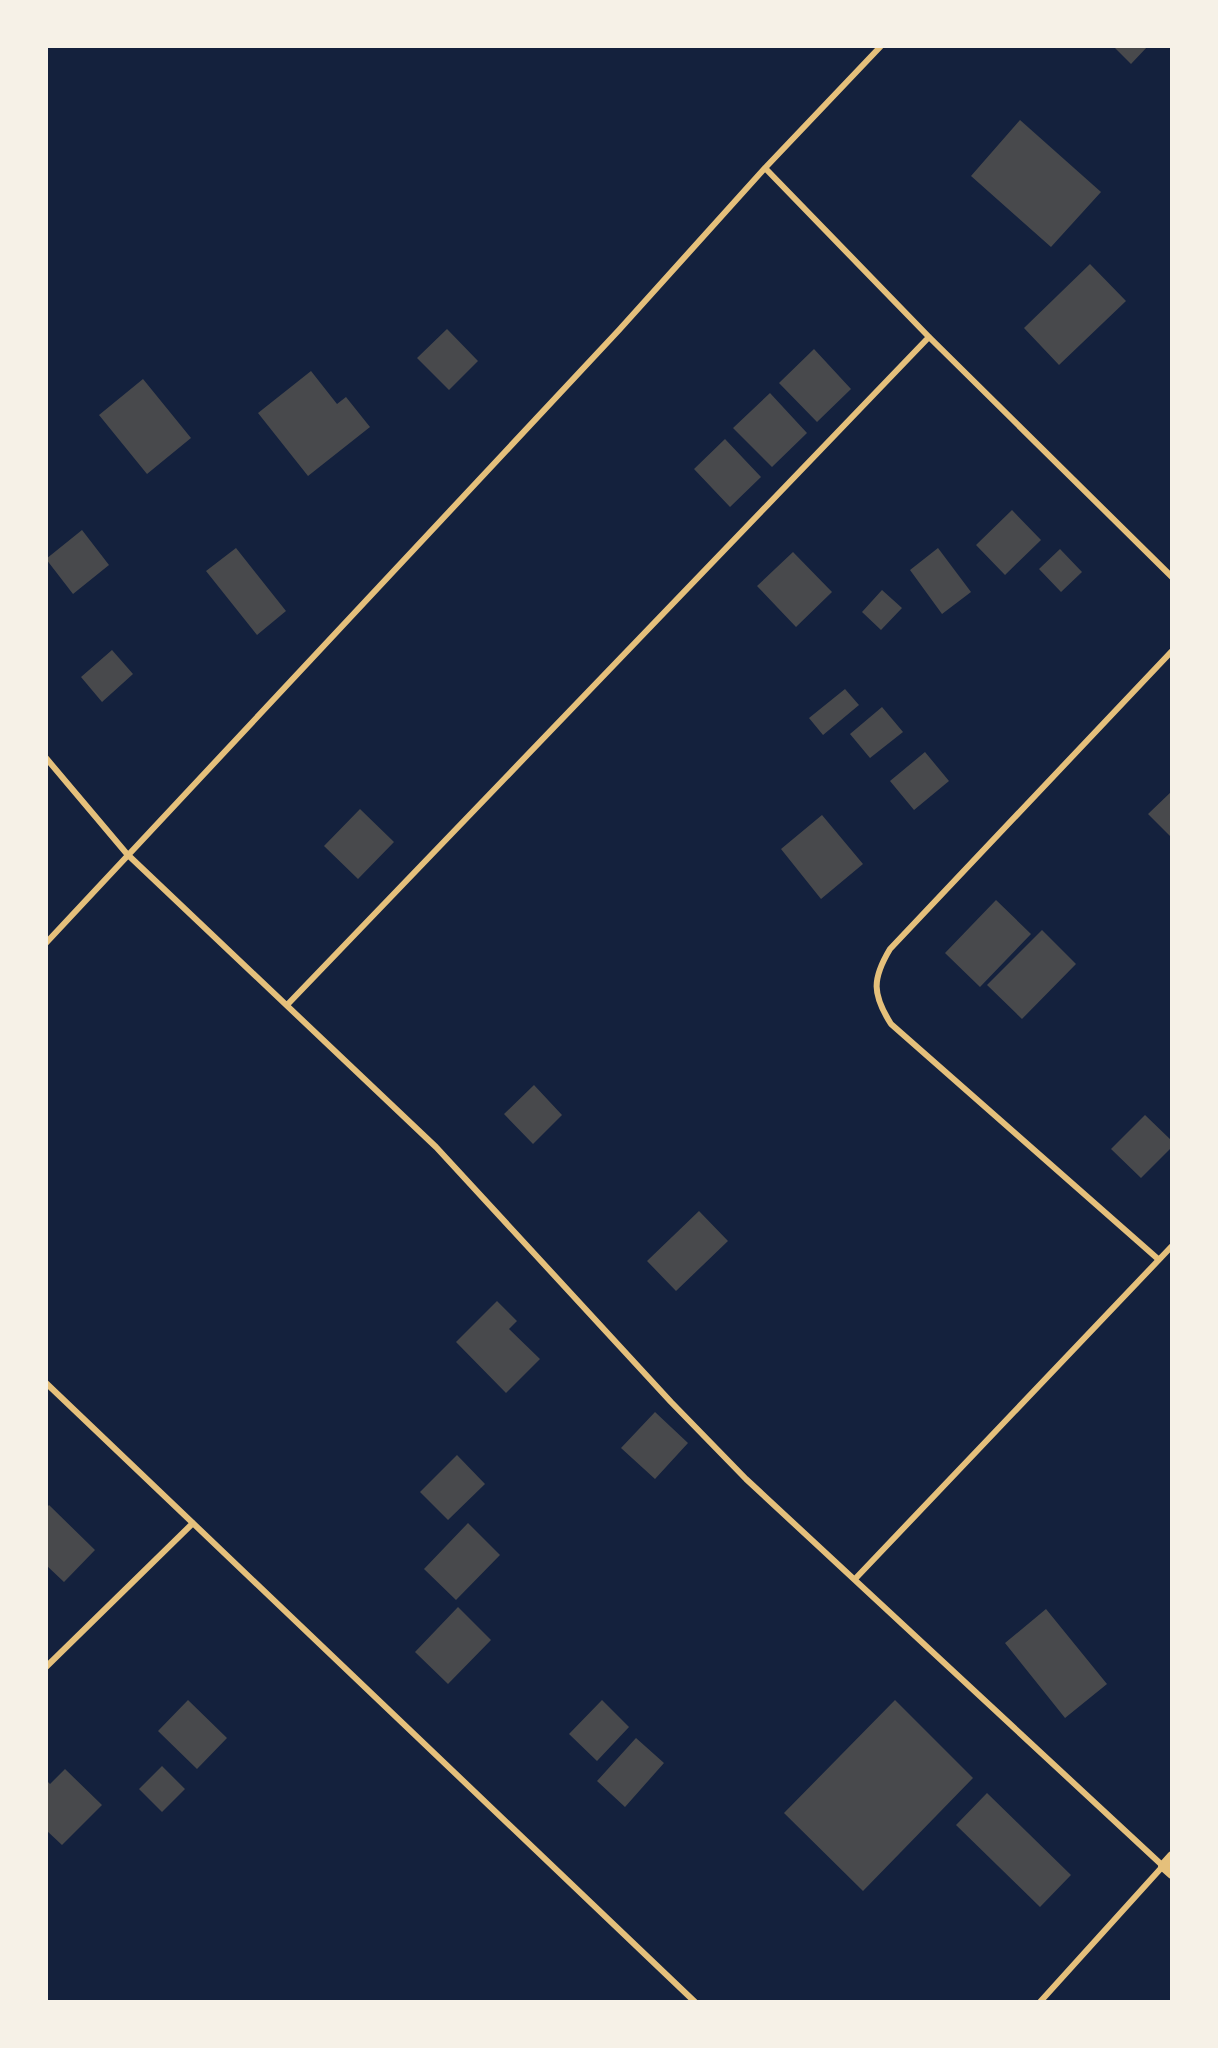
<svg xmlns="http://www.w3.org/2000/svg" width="1218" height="2048" font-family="Figtree,sans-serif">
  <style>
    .building { fill: #48494c }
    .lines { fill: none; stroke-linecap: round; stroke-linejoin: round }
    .minor { stroke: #e5c07b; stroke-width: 6 }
    .tertiary { stroke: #e5c07b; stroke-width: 10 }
  </style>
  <rect width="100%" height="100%" fill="#14213d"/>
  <!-- building -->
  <path class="building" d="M1113 46H1148L1131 64Z
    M1020 120 1101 192 1051 247 971 176Z
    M1090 264 1126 301 1059 365 1024 328Z
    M447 329 478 361 449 390 417 358Z
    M814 349 851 389 817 422 779 383Z
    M311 371 337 404 346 397 370 427 308 476 258 413Z
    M143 379 191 438 147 474 99 415Z
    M770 393 807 433 772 467 733 428Z
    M725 439 761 477 730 507 694 469Z
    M1012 510 1041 540 1005 575 976 545Z
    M82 530 109 565 73 594 46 559Z
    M236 548 286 611 257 635 206 571Z
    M938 548 971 592 942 614 910 570Z
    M1060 549 1082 572 1061 592 1039 569Z
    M793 552 832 592 796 627 757 586Z
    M882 590 902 608 881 630 862 612Z
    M112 650 133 674 102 702 81 677Z
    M845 689 859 705 823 735 809 718Z
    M882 707 903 732 870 758 850 734Z
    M925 752 949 781 914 810 890 781Z
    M1172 791V838L1148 814Z
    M360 809 394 842 358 879 324 846Z
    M822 815 863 864 821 899 781 849Z
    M996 900 1031 934 980 987 945 953Z
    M1042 930 1076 964 1022 1019 987 985Z
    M534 1085 562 1115 533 1144 504 1114Z
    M1145 1115 1172 1141V1147L1141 1178 1111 1149Z
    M699 1211 728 1241 676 1291 647 1261Z
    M497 1301 517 1321 509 1329 540 1359 506 1393 456 1342Z
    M655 1412 688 1443 655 1479 621 1448Z
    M457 1455 485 1484 448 1520 420 1492Z
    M49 1505 95 1550 64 1582 46 1565V1508Z
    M468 1523 500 1555 456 1600 424 1569Z
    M458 1607 491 1640 448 1684 415 1652Z
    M1046 1609 1107 1684 1065 1718 1005 1643Z
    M188 1700 227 1738 197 1769 158 1731Z
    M602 1700 629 1727 597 1761 569 1734Z
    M895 1700 973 1778 863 1891 784 1813Z
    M636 1738 664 1763 625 1807 597 1781Z
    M162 1766 185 1789 162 1812 139 1789Z
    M65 1769 102 1805 62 1845 46 1830V1780L50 1784Z
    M987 1793 1071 1875 1040 1907 956 1825Z"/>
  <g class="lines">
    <!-- minor -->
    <path class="minor" d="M765 168 929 337 1172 577
      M46 758 127 854 436 1147 671 1402 746 1479 1163 1866 1040 2002
      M46 943 619 330 765 168 881 46
      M287 1005 929 337
      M1158 1259 891 1024C872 994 872 979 890 949L1172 651
      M46 1383 695 2002
      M855 1579 1172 1246
      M46 1667 193 1523"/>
    <!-- tertiary -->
    <path class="tertiary" d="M1172 1856 1163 1866 1172 1874"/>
  </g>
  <!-- border -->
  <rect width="1218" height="2048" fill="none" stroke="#f6f1e7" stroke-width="96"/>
</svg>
